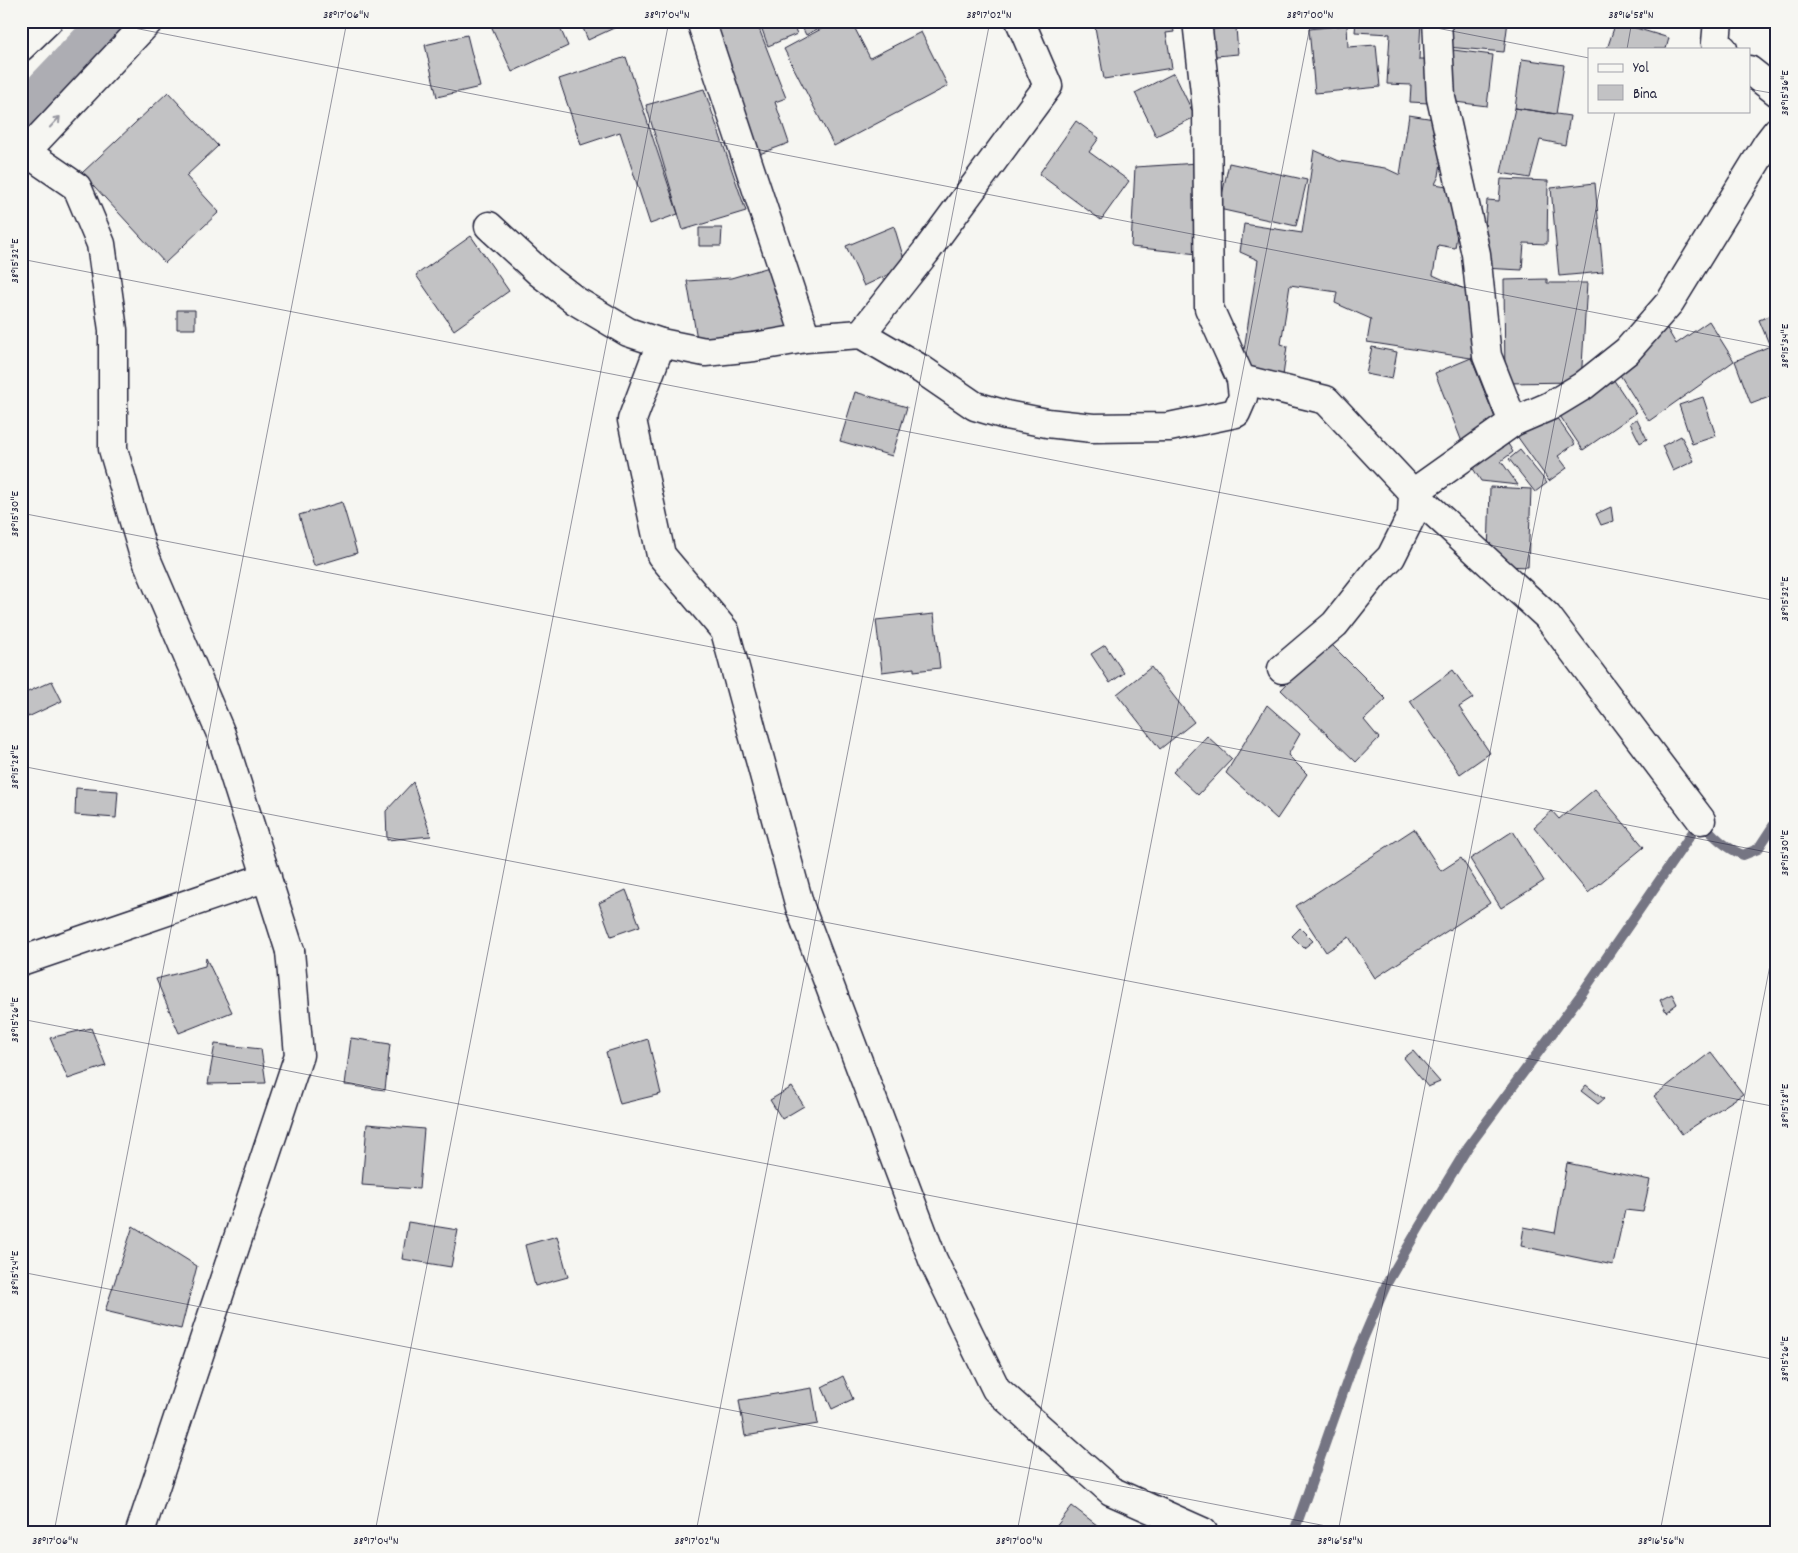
<svg xmlns="http://www.w3.org/2000/svg" width="1798" height="1553" font-family="Dekko,sans-serif">
  <style>
    .lines { fill: none; stroke-linecap: round; stroke-linejoin: round }
    .stream { stroke: #757583; stroke-width: 10 }
    .canal { stroke: #adadb3; stroke-width: 36 }
    .building { fill: #c2c2c4; stroke: #22223b }
    .minor-casing { stroke: #22223b; stroke-width: 31 }
    .tertiary-casing { stroke: #22223b; stroke-width: 31 }
    .secondary-casing { stroke: #22223b; stroke-width: 31 }
    .minor { stroke: #f6f6f2; stroke-width: 28 }
    .tertiary { stroke: #f6f6f2; stroke-width: 28 }
    .secondary { stroke: #f6f6f2; stroke-width: 28 }
    .oneway { stroke: #9797a0 }
    .ticks { fill: none; stroke: #22223b; stroke-width: 1; stroke-opacity: 0.45 }
    .neatline { fill: none; stroke: #22223b; stroke-width: 2 }
    .ticks-label { font-size: 12px; text-anchor: middle; fill: #22223b }
  </style>
  <rect width="100%" height="100%" fill="#f6f6f2"/>
  <filter id="ink" filterUnits="userSpaceOnUse"><feTurbulence type="fractalNoise" baseFrequency=".02" numOctaves="2"/><feDisplacementMap in="SourceGraphic" scale="10" xChannelSelector="R" yChannelSelector="G"/><feConvolveMatrix kernelMatrix="1 2 1 2 8 2 1 2 1" color-interpolation-filters="sRGB"/></filter>
  <g filter="url(#ink)">
    <g class="lines">
      <!-- stream -->
      <path class="stream" d="M1294 1532 1357 1353 1387 1283 1420 1226 1468 1147 1580 996 1701 820C1712 836 1725 847 1743 855L1758 849 1777 820"/>
      <!-- canal -->
      <path class="canal" d="M21 112 108 21"/>
    </g>
    <!-- building -->
    <path class="building" d="M489 21H557L568 46 512 72Z
      M580 21H629L588 40Z
      M707 21H756L786 98 775 102 789 143 754 156Z
      M759 21H792L797 34 768 46Z
      M799 21H832L806 35Z
      M836 21H851L870 58 921 32 948 86 834 146 784 49Z
      M1094 21H1172L1174 32 1166 33 1172 68 1104 79Z
      M1200 21H1250V24Z
      M1356 21H1421L1419 59H1430L1429 103 1410 102 1411 85 1387 84 1390 34 1355 32Z
      M1450 21H1508L1504 52 1447 47Z
      M1616 22 1669 38 1666 49H1607Z
      M1347 25 1348 47 1376 45 1380 87 1315 93 1309 29Z
      M1236 27 1238 54 1206 57 1204 30Z
      M467 35 480 87 437 97 425 45Z
      M1453 50 1493 55 1487 106 1447 101Z
      M626 57 678 214 650 224 620 132 581 145 559 79Z
      M1522 59 1564 65 1556 114 1515 108Z
      M1174 73 1195 117 1156 136 1135 93Z
      M704 89 746 211 683 230 646 105Z
      M168 92 218 146 186 176 219 212 165 263 82 173Z
      M1515 108 1570 116 1565 145 1540 140 1530 178 1501 173Z
      M1409 115 1447 121 1439 176 1435 184 1464 189 1455 248 1438 245 1433 275 1486 299 1477 359 1367 342 1371 319 1335 303 1337 292 1290 285 1281 344 1287 346 1283 376 1241 369 1258 260 1240 252 1244 224 1302 233 1314 150 1339 161 1385 168 1400 175Z
      M1076 121 1099 138 1089 152 1129 181 1101 220 1039 174Z
      M1198 163V254L1131 247 1135 167Z
      M1229 163 1307 180 1296 226 1219 209Z
      M1501 179 1548 181 1547 244 1524 243 1522 270 1482 268 1487 200 1499 201Z
      M1595 183 1603 272 1559 276 1551 188Z
      M894 226 906 266 864 286 846 246Z
      M699 228H722L721 246H699Z
      M471 236 509 291 454 330 416 275Z
      M773 266 795 340 697 339 687 281 731 278Z
      M1547 279V283H1587L1581 382 1505 383 1504 280Z
      M177 310H195V329H177Z
      M1777 313V394L1751 404 1735 361 1770 346 1759 320Z
      M1709 321 1734 361 1649 421 1615 367 1666 327 1676 344Z
      M1372 347 1397 352 1392 379 1366 374Z
      M1471 358 1499 428 1462 442 1435 373Z
      M1609 373 1636 413 1583 450 1556 410Z
      M855 392 907 407 892 456 840 441Z
      M1703 397 1716 436 1692 444 1679 405Z
      M1552 411 1575 444 1558 456 1567 468 1549 481 1517 436Z
      M1637 419 1647 439 1640 443 1630 423Z
      M1681 436 1694 461 1673 471 1662 446Z
      M1507 442 1513 452 1501 461 1518 485 1481 481 1472 467Z
      M1520 450 1547 483 1535 492 1509 459Z
      M1490 487 1531 489 1528 567 1505 566 1488 555Z
      M342 502 357 553 314 566 299 515Z
      M1611 507 1613 521 1601 525 1596 514Z
      M934 614 940 668 914 671V668L882 672 876 620Z
      M1328 641 1386 699 1364 720 1379 738 1356 762 1281 690Z
      M1105 645 1124 673 1110 683 1091 654Z
      M1151 667 1194 722 1160 749 1117 694Z
      M1453 670 1473 698 1459 707 1490 753 1460 774 1410 701Z
      M52 681 62 701 28 717 21 704V695Z
      M1267 705 1300 734 1288 755 1307 774 1277 819 1226 773Z
      M1207 736 1232 759 1198 795 1173 772Z
      M413 782 431 836 387 840 386 811Z
      M76 788 118 791 116 818 75 815Z
      M1595 789 1644 847 1588 893 1534 827 1552 811 1559 819Z
      M1414 829 1441 871 1461 858 1490 903 1375 978 1349 937 1326 952 1296 906Z
      M1513 831 1544 881 1501 908 1470 859Z
      M626 890 640 926 611 936 599 903Z
      M1300 928 1313 941 1304 948 1292 936Z
      M206 958 232 1012 179 1033 156 979 205 966Z
      M1672 994 1677 1004 1666 1012 1660 1000Z
      M91 1028 106 1066 68 1079 50 1038Z
      M351 1038 390 1044 385 1090 345 1085Z
      M648 1039 661 1094 620 1104 606 1052Z
      M215 1044 261 1049 266 1083 208 1084Z
      M1413 1051 1440 1082 1428 1087 1404 1058Z
      M1711 1052 1743 1094 1682 1134 1654 1096Z
      M1586 1085 1604 1099 1598 1104 1581 1091Z
      M792 1087 804 1106 782 1119 770 1100Z
      M367 1124 424 1129 419 1189 362 1185Z
      M1567 1163 1650 1180 1643 1212 1625 1210 1613 1265 1521 1246 1524 1227 1555 1233Z
      M408 1222 458 1230 451 1267 402 1259Z
      M133 1226 197 1266 181 1329 105 1311Z
      M557 1236 568 1277 535 1286 525 1245Z
      M843 1376 853 1399 832 1409 822 1387Z
      M812 1388 818 1424 745 1436 739 1400Z
      M1072 1506 1106 1532H1052Z"/>
    <g class="lines">
      <defs>
        <path id="minor" d="M701 21 806 338
          M1197 21 1207 110 1209 308 1241 379 1326 400 1413 493 1547 616 1701 820
          M1437 21 1441 98 1476 254 1487 356 1513 422
          M1718 21 1716 43 1723 49
          M1749 70 1777 92
          M26 152 77 187 101 244 113 330V449L142 549 221 734 290 951
          M489 226 540 273 576 301 628 332 661 343 705 352 754 347 806 338 861 334 921 369 975 406 1006 415 1047 423 1093 428 1169 427 1236 413 1243 397 1241 379
          M861 334 925 253 1048 86 1020 21
          M1282 669 1335 624 1377 571 1391 557 1412 515 1413 493 1513 422 1550 406 1583 386 1627 351 1670 302 1767 144 1777 131
          M21 961 267 877"/>
        <path id="tertiary" d="M661 343 632 420 661 555 725 631 800 907 933 1260 996 1389 1111 1491 1203 1532
          M140 1532 299 1055 290 951"/>
        <path id="secondary" d="M21 47 48 21
          M21 157 149 21"/>
      </defs>
      <!-- minor casing -->
      <use href="#minor" class="minor-casing"/>
      <!-- tertiary casing -->
      <use href="#tertiary" class="tertiary-casing"/>
      <!-- secondary casing -->
      <use href="#secondary" class="secondary-casing"/>
      <!-- minor -->
      <use href="#minor" class="minor"/>
      <!-- tertiary -->
      <use href="#tertiary" class="tertiary"/>
      <!-- secondary -->
      <use href="#secondary" class="secondary"/>
    </g>
    <!-- one-way arrows -->
    <defs><path id="oneway-shaft" d="M-6 0H5M1.5-3L5.5 0L1.5 3" fill="none" stroke-width="1.6" stroke-linecap="round" stroke-linejoin="round" transform="scale(1.25)"/></defs>
    <use class="oneway" href="#oneway-shaft" transform="translate(55 122) rotate(-47)"/>
  </g>
  <!-- ticks -->
  <path class="ticks" d="M98 21 1777 348M1401 21 1589 58M21 47 26 21M1627 49 1632 21M1749 89 1777 94M21 259 1777 601M21 513 1777 854M21 766 1777 1107M21 1019 1777 1360M21 1272 1357 1532M21 1525 55 1532M54 1532 347 21M375 1532 669 21M696 1532 990 21M1017 1532 1311 21M1338 1532 1615 111M1660 1532 1777 929"/>
  <!-- margin -->
  <rect width="1798" height="1553" fill="none" stroke="#f6f6f2" stroke-width="55"/>
  <!-- legend -->
  <rect x="1588" y="48" width="162" height="65" fill="#f6f6f2" stroke="#a1a1a9"/>
  <rect x="1598" y="64" width="25" height="8" fill="#f6f6f2" stroke="#a1a1a9"/>
  <text x="1633" y="72" font-size="15" fill="#22223b">Yol</text>
  <rect x="1598" y="85" width="25" height="15" fill="#c2c2c4" stroke="#a1a1a9"/>
  <text x="1633" y="98" font-size="15" fill="#22223b">Bina</text>
  <rect x="28" y="28" width="1742" height="1498" class="neatline"/>
  <g class="ticks-label">
    <text x="346" y="18">38°17'06"N</text>
    <text x="667" y="18">38°17'04"N</text>
    <text x="989" y="18">38°17'02"N</text>
    <text x="1310" y="18">38°17'00"N</text>
    <text x="1631" y="18">38°16'58"N</text>
    <text transform="translate(1784 93) rotate(-90)" y="4">38°15'36"E</text>
    <text transform="translate(14 261) rotate(-90)" y="4">38°15'32"E</text>
    <text transform="translate(1784 346) rotate(-90)" y="4">38°15'34"E</text>
    <text transform="translate(14 514) rotate(-90)" y="4">38°15'30"E</text>
    <text transform="translate(1784 599) rotate(-90)" y="4">38°15'32"E</text>
    <text transform="translate(14 767) rotate(-90)" y="4">38°15'28"E</text>
    <text transform="translate(1784 853) rotate(-90)" y="4">38°15'30"E</text>
    <text transform="translate(14 1020) rotate(-90)" y="4">38°15'26"E</text>
    <text transform="translate(1784 1106) rotate(-90)" y="4">38°15'28"E</text>
    <text transform="translate(14 1273) rotate(-90)" y="4">38°15'24"E</text>
    <text transform="translate(1784 1359) rotate(-90)" y="4">38°15'26"E</text>
    <text x="55" y="1544">38°17'06"N</text>
    <text x="376" y="1544">38°17'04"N</text>
    <text x="697" y="1544">38°17'02"N</text>
    <text x="1019" y="1544">38°17'00"N</text>
    <text x="1340" y="1544">38°16'58"N</text>
    <text x="1661" y="1544">38°16'56"N</text>
  </g>
</svg>
